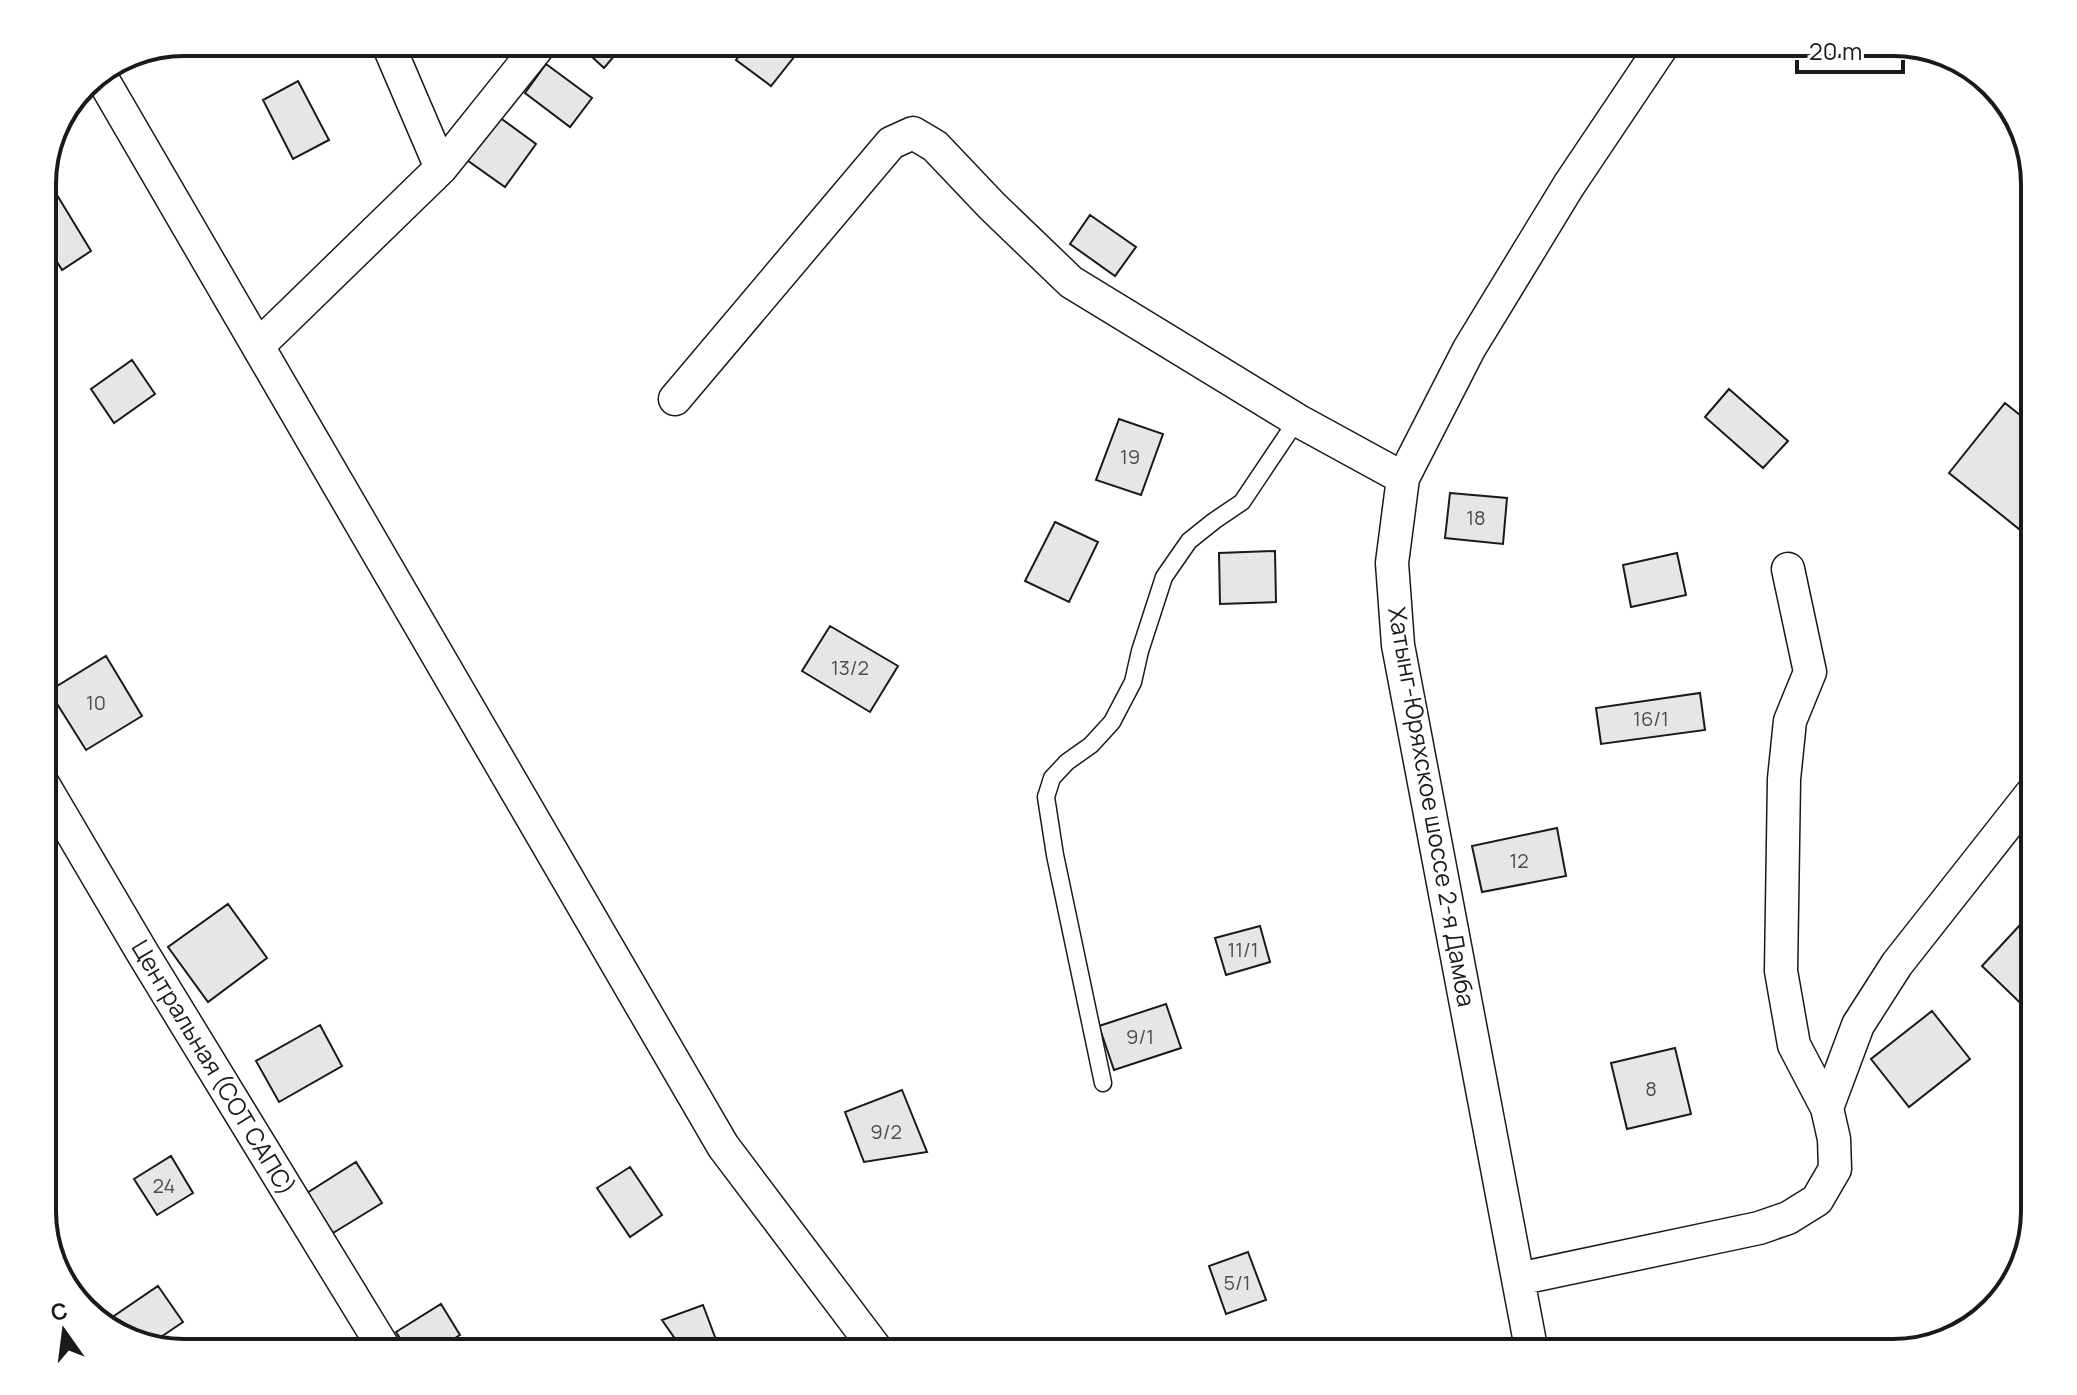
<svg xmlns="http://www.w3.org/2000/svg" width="2077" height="1395" viewBox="0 0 2077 1395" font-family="Manrope,sans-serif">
<rect width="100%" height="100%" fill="#fff"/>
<!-- building -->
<path fill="#e6e6e6" stroke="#1a1a1a" stroke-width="2" d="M 576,42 L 626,42 L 604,68 Z
M 750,42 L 784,42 L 798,52 L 771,86 L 736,60 Z
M 546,64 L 592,98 L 570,127 L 525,93 Z
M 298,81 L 329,140 L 293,159 L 263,100 Z
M 495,114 L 536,144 L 505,187 L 464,158 Z
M 57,195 L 91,251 L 62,270 L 42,237 L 42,204 Z
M 1090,215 L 1136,247 L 1115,276 L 1070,244 Z
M 132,360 L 155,394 L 114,423 L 91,389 Z
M 1729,389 L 1788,441 L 1763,468 L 1705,417 Z
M 2005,403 L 2035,427 L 2035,509 L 2019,529 L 1949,473 Z
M 1119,419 L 1163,434 L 1141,495 L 1096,480 Z
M 1450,493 L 1507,498 L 1503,544 L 1445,538 Z
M 1055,522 L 1098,542 L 1069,602 L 1025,581 Z
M 1275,551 L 1276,602 L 1220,604 L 1219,553 Z
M 1677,553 L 1686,595 L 1631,607 L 1623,565 Z
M 830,626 L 898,666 L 870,712 L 802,671 Z
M 106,656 L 142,716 L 86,750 L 49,691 Z
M 1700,693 L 1705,730 L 1601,744 L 1596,708 Z
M 1557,828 L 1566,876 L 1482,892 L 1472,846 Z
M 228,904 L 267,958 L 208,1002 L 168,947 Z
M 2020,925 L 2035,939 L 2035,1017 L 1982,966 Z
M 1260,926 L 1270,962 L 1226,975 L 1215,938 Z
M 1166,1004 L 1181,1048 L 1114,1070 L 1099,1026 Z
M 1932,1011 L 1970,1059 L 1909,1107 L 1871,1059 Z
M 320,1025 L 342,1066 L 279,1102 L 256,1061 Z
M 1675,1048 L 1691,1114 L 1627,1129 L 1611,1063 Z
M 902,1090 L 927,1152 L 864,1162 L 845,1112 Z
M 171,1156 L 193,1193 L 157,1215 L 134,1179 Z
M 356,1162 L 382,1203 L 333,1233 L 307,1193 Z
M 630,1167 L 662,1215 L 630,1237 L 597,1188 Z
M 1248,1252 L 1266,1300 L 1226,1314 L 1209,1266 Z
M 158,1286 L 183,1322 L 152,1343 L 122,1334 L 111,1318 Z
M 441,1304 L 460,1335 L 430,1353 L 409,1353 L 396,1332 Z
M 703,1305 L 721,1353 L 685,1353 L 662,1320 Z"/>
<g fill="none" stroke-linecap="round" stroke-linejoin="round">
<defs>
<path id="lane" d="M 1103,1083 L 1055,855 L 1046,797 L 1052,778 L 1067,762 L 1091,745 L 1112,722 L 1133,682 L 1140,651 L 1164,577 L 1189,541 L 1214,521 L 1242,502 L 1297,420"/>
<path id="street" d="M 387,42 L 441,168
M 99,73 L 723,1146 L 879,1353
M 258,346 L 441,168 L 542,42
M 675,399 L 891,143 L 913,133 L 935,146 L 992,206 L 1071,282 L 1297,420 L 1403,478
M 1788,569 L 1810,672 L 1790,721 L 1784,779 L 1781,971 L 1794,1045 L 1827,1108
M 42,782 L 142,952 L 387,1353
M 1518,1279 L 1759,1228 L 1788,1218 L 1817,1200 L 1835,1169 L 1834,1139 L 1827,1108 L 1858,1025 L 1897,964 L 2035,789
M 1532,1353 L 1398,645 L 1392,563 L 1403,478 L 1469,349 L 1569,185 L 1665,42"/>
</defs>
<!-- lane casing -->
<use href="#lane" stroke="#1a1a1a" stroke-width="19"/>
<!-- street casing -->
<use href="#street" stroke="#1a1a1a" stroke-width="35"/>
<!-- lane -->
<use href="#lane" stroke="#fff" stroke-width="16"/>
<!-- street -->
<use href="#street" stroke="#fff" stroke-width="32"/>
</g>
<g text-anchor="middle" stroke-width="6" stroke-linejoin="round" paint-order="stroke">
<!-- number labels -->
<g font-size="20" fill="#4d4d4d">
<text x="1130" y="464">19</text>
<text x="1476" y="525">18</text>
<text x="850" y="675">13/2</text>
<text x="96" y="710">10</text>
<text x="1651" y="726">16/1</text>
<text x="1519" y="868">12</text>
<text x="1243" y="957">11/1</text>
<text x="1140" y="1044">9/1</text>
<text x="1651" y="1096">8</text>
<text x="886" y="1139">9/2</text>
<text x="164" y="1193">24</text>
<text x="1237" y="1290">5/1</text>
</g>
<!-- street labels -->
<g font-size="24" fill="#1a1a1a" stroke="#fff">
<text transform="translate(1431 807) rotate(80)" y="8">Хатынг-Юряхское шоссе 2-я Дамба</text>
<text transform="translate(213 1068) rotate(59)" y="8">Центральная (СОТ САПС)</text>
</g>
</g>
<!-- crop -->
<path d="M0 0H2077V1395H0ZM184 56H1893A128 128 0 0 1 2021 184V1211A128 128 0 0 1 1893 1339H184A128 128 0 0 1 56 1211V184A128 128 0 0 1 184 56Z" fill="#fff" fill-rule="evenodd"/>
<path fill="none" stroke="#1a1a1a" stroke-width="4" d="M184 56H1893A128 128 0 0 1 2021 184V1211A128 128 0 0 1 1893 1339H184A128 128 0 0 1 56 1211V184A128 128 0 0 1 184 56Z"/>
<!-- north arrow -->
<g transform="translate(64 1331) rotate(346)" stroke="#ffffff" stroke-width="6" paint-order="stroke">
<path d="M0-6L14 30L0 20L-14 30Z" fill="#1a1a1a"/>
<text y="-12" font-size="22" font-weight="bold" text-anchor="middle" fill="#1a1a1a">С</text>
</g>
<!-- scale -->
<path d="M1797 60v12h106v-12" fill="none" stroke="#1a1a1a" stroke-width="4"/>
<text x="1809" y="60" font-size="24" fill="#1a1a1a" stroke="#ffffff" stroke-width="6" paint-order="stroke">20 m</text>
</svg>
